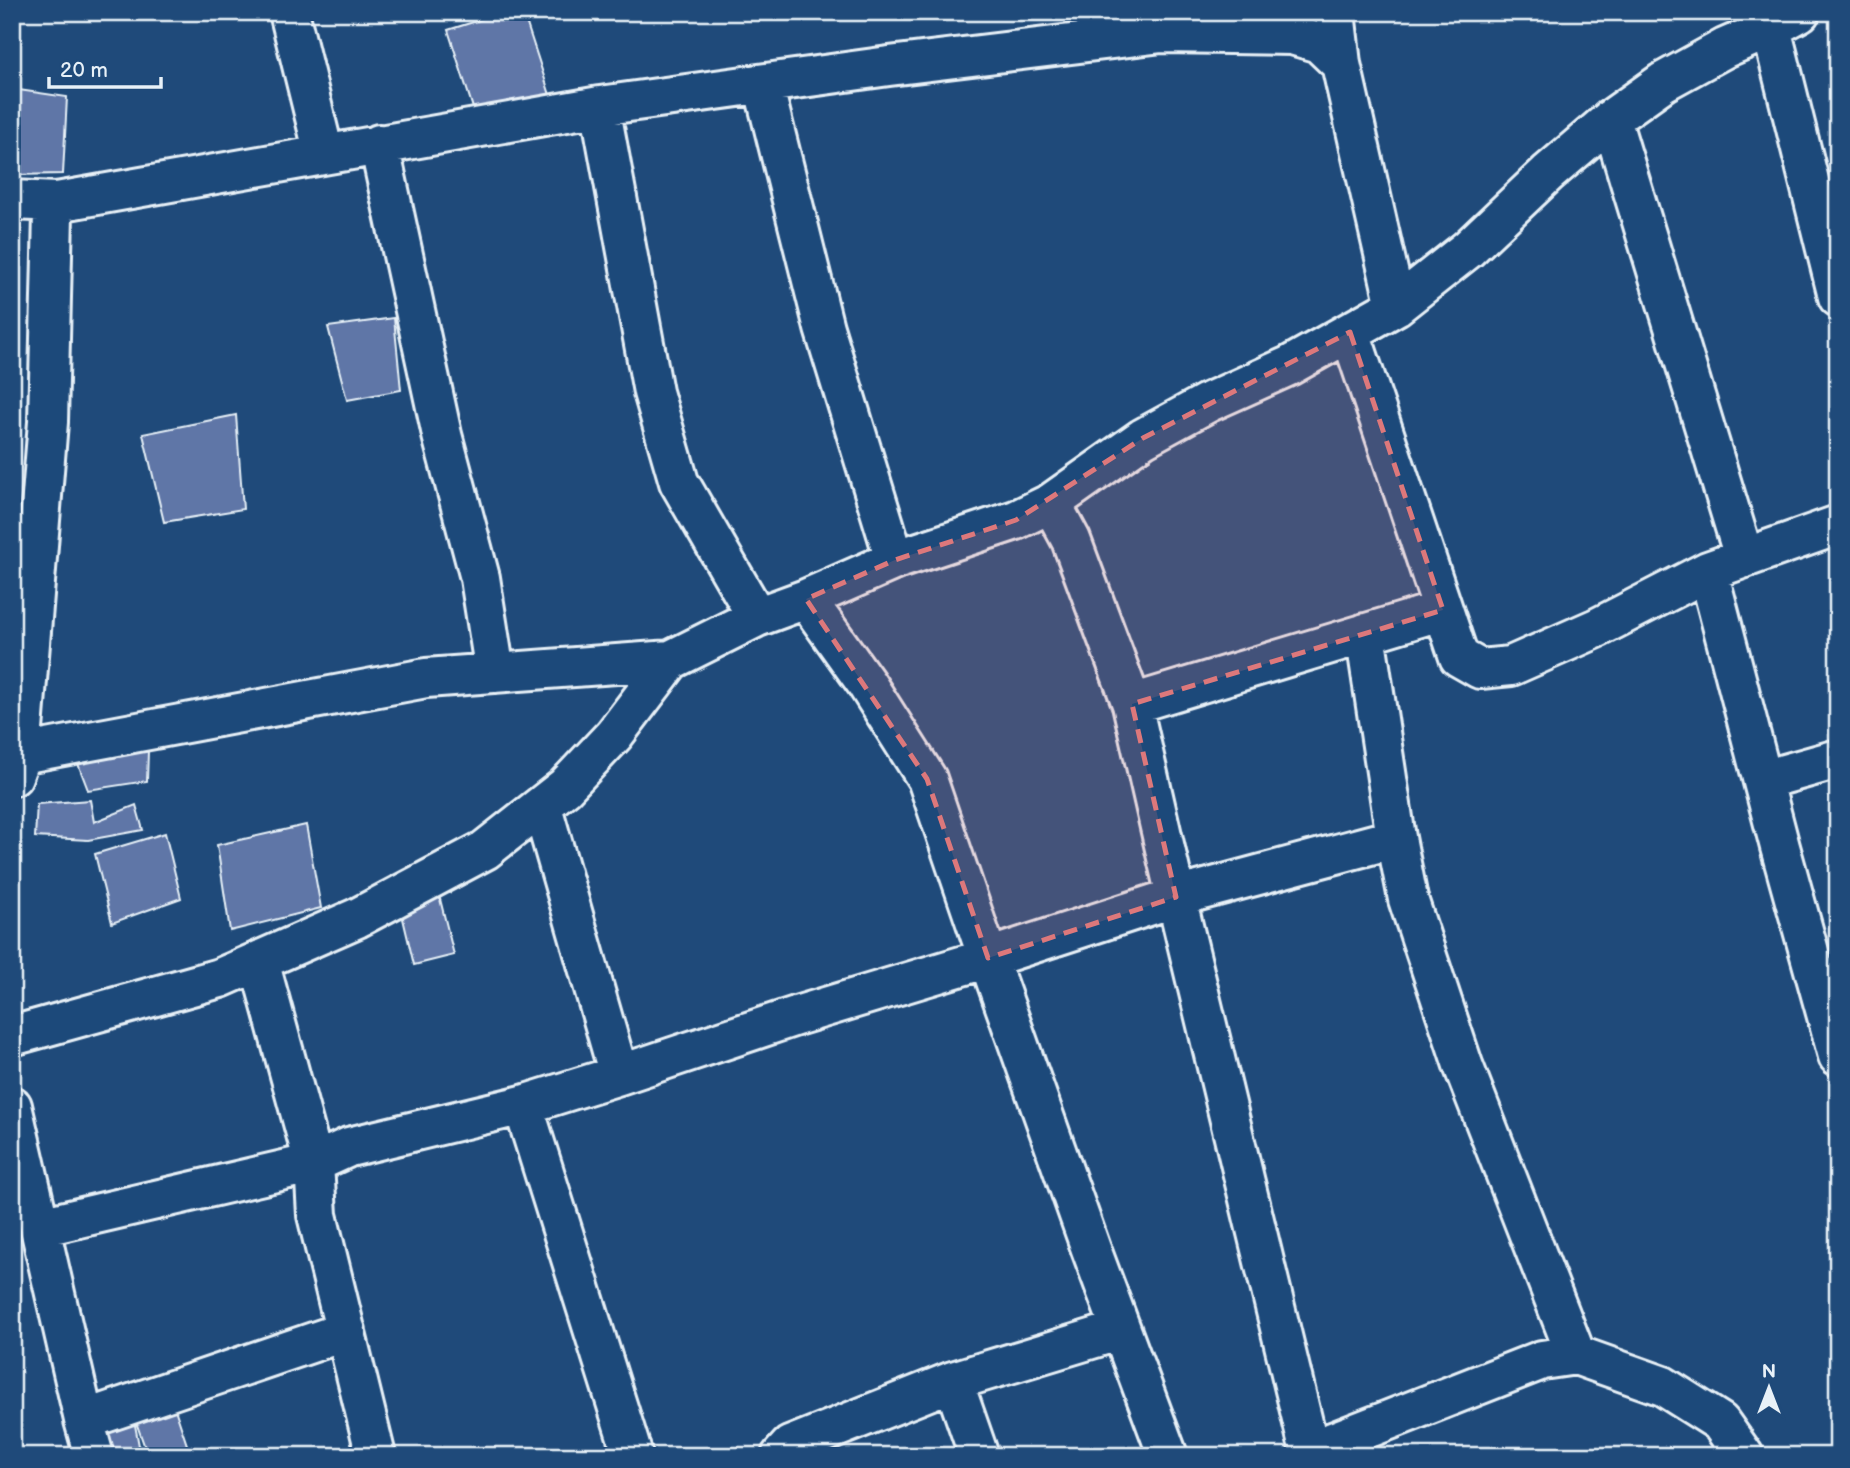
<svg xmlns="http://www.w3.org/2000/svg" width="1850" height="1468" viewBox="0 0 1850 1468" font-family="'Balsamiq Sans',sans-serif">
<rect width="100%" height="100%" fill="#1f4a7a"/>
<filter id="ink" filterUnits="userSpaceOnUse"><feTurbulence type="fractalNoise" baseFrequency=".0143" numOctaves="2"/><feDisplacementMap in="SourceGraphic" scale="14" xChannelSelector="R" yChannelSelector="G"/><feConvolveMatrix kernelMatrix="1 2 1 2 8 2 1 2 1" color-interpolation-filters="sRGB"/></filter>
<g filter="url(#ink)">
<!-- building -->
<path fill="#5e76a7" stroke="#e8f1f8" stroke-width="2" d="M 505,12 L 523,12 L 550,95 L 473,108 L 448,30 Z
M 12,89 L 67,97 L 63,174 L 12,175 Z
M 394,318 L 401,390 L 347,400 L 328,327 Z
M 236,415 L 243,509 L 164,522 L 143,434 Z
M 148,751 L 147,781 L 88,790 L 77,761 Z
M 90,800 L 94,822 L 136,805 L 143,830 L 88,840 L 35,837 L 37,804 Z
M 306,825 L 321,908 L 230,931 L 217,845 Z
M 165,833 L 181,898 L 112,923 L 95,854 Z
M 438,891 L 454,955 L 414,965 L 401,910 Z
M 175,1409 L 188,1448 L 166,1456 L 148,1456 L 136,1422 Z
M 134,1420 L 141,1456 L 106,1456 L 96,1430 Z"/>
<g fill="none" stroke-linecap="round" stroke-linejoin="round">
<defs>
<path id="minor" d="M 289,12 L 324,154
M 1335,12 L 1341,64
M 1771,28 L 1838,297
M 763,84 L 824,328 L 895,560
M 600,106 L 653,392 L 679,482 L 757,617
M 1611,119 L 1744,557
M 379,144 L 442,435 L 480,578 L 495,673
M 12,200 L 57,202 L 600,106 L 889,66 L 1162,33 L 1292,35 L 1319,43 L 1341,64 L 1396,306
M 1350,332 L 1459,657 L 1480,669 L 1511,666 L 1597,628 L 1708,571 L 1838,525
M 1051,503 L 1071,540 L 1132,704 L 1176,897 L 1311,1456
M 1708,571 L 1780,847 L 1838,1056
M 806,599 L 866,683 L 927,779 L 988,958 L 1091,1249 L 1168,1456
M 1365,633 L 1396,838 L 1408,899 L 1463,1065 L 1576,1355
M 1132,704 L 1443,610
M 21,754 L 426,678 L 671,660
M 13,776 L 21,754 L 48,422 L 53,214 L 57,202
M 1763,780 L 1838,759
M 542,807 L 619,1075
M 259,961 L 314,1163 L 317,1215 L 376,1456
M 12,1036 L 220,978 L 357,918 L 485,850 L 565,787 L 614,735 L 671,660 L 757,617 L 806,599 L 895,560 L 1016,520 L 1051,503 L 1143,438 L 1207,403 L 1289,366 L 1396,306 L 1468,249 L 1548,173 L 1611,119 L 1663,82 L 1725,48 L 1771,28 L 1800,12
M 523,1105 L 633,1456
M 12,1106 L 84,1420 L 94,1456
M 40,1227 L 314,1163 L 349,1147 L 523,1105 L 619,1075 L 796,1016 L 988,958 L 1176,897 L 1396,838
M 953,1381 L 979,1456
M 84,1420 L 346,1331
M 1310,1451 L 1542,1360 L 1576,1355 L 1663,1386 L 1720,1422 L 1744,1456
M 781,1456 L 790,1446 L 953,1381 L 1121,1330"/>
</defs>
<!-- minor casing -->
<use href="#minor" stroke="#e8f1f8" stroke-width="44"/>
<!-- minor -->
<use href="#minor" stroke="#1f4a7a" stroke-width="38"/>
</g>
</g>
<!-- marked area -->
<path fill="#dd787b" fill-opacity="0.2" stroke="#dd787b" stroke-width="5" stroke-dasharray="14 9" stroke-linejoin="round" d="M 1350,332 L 1443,610 L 1132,704 L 1176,897 L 988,958 L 927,779 L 806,599 L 895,560 L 1016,520 L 1143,438 Z"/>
<!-- margin -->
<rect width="1850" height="1468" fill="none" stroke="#1f4a7a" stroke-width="42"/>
<rect x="21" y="21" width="1808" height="1426" fill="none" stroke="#e8f1f8" stroke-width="2.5" filter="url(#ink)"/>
<!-- north arrow -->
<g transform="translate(1769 1388)" stroke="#1f4a7a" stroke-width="5" paint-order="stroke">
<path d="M0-5L12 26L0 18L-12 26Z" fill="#e8f1f8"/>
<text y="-10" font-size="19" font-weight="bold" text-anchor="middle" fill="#e8f1f8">N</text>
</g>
<!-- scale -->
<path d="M49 77v10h112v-10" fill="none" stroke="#e8f1f8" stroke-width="3.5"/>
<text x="60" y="77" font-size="21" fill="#e8f1f8" stroke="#1f4a7a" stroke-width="5" paint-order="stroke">20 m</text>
</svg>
